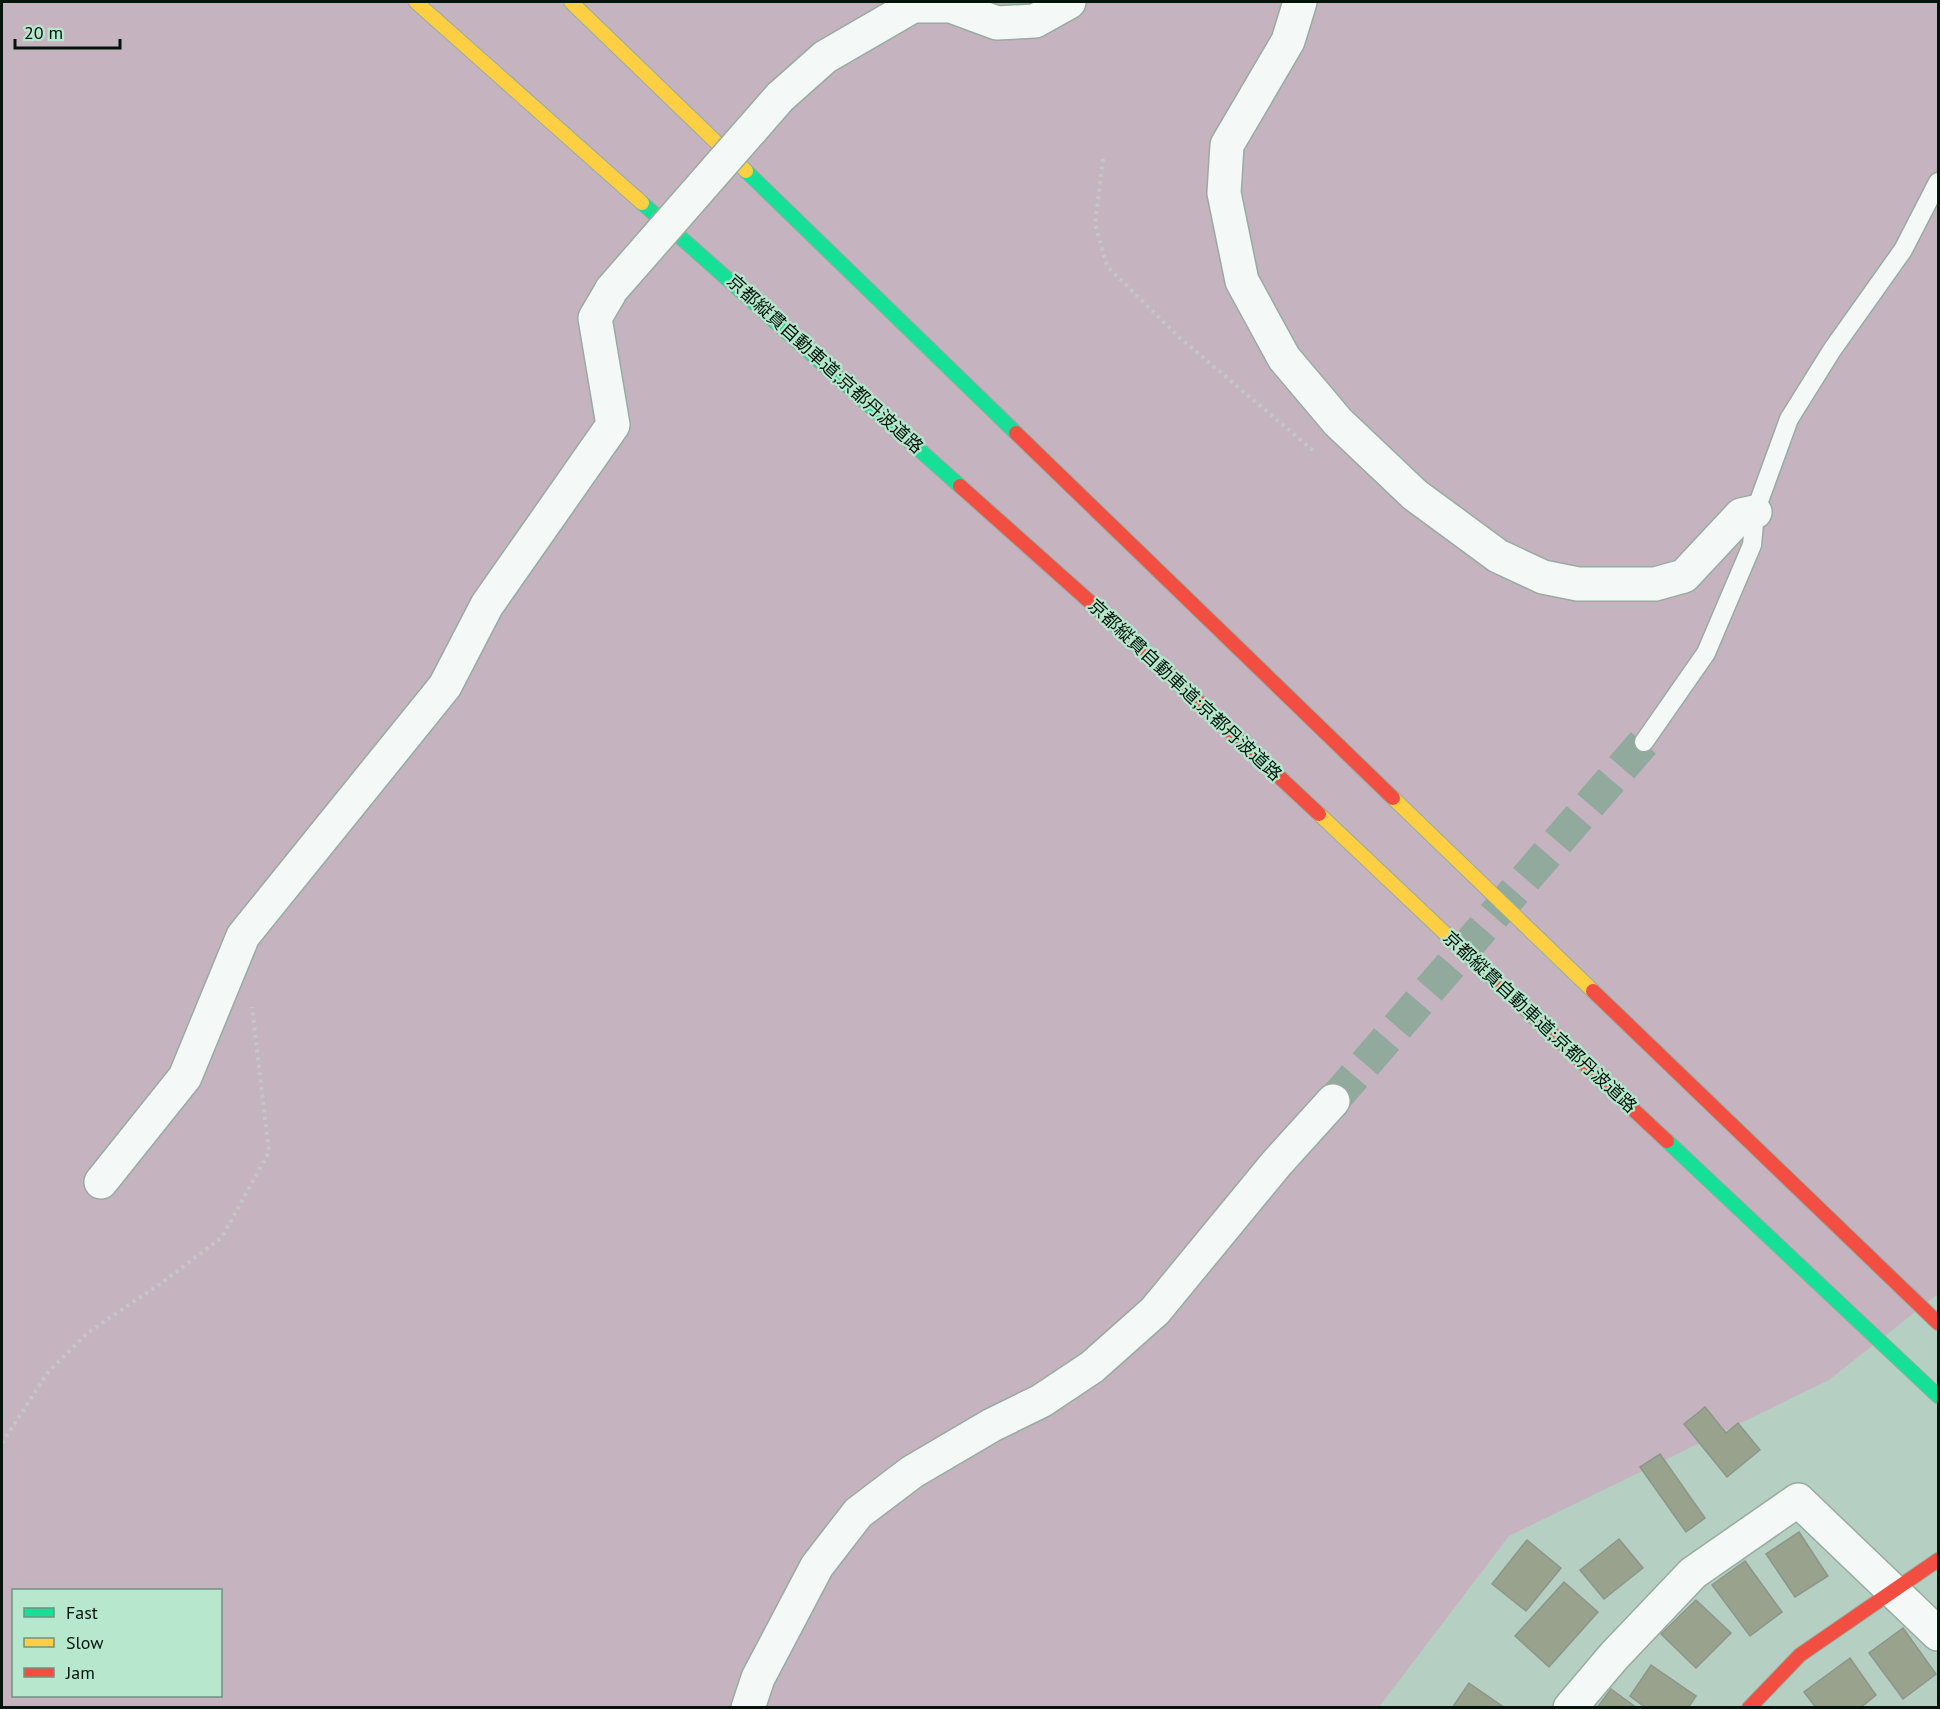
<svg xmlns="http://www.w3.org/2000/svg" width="1940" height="1709" viewBox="0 0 1940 1709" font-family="'PT Sans','Noto Sans JP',sans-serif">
<rect width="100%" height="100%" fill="#b5d0c2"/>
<!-- green -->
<path fill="#c6b3c0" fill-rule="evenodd" d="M 2,2 L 1938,2 L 1938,1294 L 1829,1380 L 1509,1536 L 1379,1707 L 2,1708 ZM 14,1590 L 220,1590 L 220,1696 L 14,1696 Z"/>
<!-- building -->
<path fill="#98a28d" stroke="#8c9789" stroke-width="1.5" d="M 1705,1407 L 1726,1433 L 1738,1423 L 1760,1450 L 1727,1477 L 1684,1424 Z
M 1660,1454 L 1705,1518 L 1686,1532 L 1640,1467 Z
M 1799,1532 L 1828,1576 L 1795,1597 L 1766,1554 Z
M 1619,1539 L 1643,1568 L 1604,1599 L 1580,1570 Z
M 1527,1540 L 1561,1568 L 1526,1611 L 1492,1584 Z
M 1745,1561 L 1782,1612 L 1750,1636 L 1712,1585 Z
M 1564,1582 L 1598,1612 L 1549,1667 L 1515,1636 Z
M 1696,1600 L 1731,1633 L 1696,1668 L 1661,1634 Z
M 1903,1628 L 1936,1674 L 1903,1699 L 1869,1653 Z
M 1850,1658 L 1876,1695 L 1860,1708 L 1816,1708 L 1804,1692 Z
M 1651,1665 L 1696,1696 L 1688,1708 L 1646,1708 L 1630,1696 Z
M 1469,1683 L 1505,1708 L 1452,1708 Z
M 1611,1689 L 1637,1708 L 1597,1708 Z"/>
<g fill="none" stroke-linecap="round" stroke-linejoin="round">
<!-- street-tunnel -->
<path stroke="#91aa9d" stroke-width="33" stroke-dasharray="33 16" stroke-linecap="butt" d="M 1333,1101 L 1644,742"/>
<defs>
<path id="lane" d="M 1644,742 L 1706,653 L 1752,545 L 1755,512 L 1789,419 L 1832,350 L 1903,250 L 1938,182"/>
<path id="street" d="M 1300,2 L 1288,41 L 1227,145 L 1224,193 L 1242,281 L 1284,358 L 1338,422 L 1415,495 L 1498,556 L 1543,577 L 1578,584 L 1655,584 L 1684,576 L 1741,515 L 1755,512
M 780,97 L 825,57 L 913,6 L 951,6 L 997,23 L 1035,21 L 1069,2
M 101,1182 L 185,1077 L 243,936 L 445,686 L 487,605 L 613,425 L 595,318 L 612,289
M 748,1708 L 758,1678 L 817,1566 L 858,1513 L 912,1472 L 992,1425 L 1041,1401 L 1092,1367 L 1155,1311 L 1276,1164 L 1333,1101
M 1570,1708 L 1614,1656 L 1693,1573 L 1798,1500 L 1938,1634"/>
<path id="fast" d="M 746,171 L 1016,433
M 642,203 L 960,486
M 1667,1141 L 1938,1396"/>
<path id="slow" d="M 416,2 L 642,203
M 571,2 L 746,171
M 1393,798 L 1593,991
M 1319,814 L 1488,974"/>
<path id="jam" d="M 1016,433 L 1393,798
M 960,486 L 1136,643 L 1319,814
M 1488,974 L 1667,1141
M 1593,991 L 1938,1323
M 1749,1708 L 1800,1655 L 1938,1560"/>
</defs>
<!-- lane casing -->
<use href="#lane" stroke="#97aca0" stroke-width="21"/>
<!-- street casing -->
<use href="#street" stroke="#97aca0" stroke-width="36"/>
<!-- fast casing -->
<use href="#fast" stroke="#97aca0" stroke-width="16"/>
<!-- slow casing -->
<use href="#slow" stroke="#97aca0" stroke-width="16"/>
<!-- jam casing -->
<use href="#jam" stroke="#97aca0" stroke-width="16"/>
<!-- path -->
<path stroke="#c2c9c5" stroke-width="4" stroke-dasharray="3 4.5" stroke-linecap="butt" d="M 1103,159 L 1095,224 L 1107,266 L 1180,338 L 1316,453
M 2,1443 L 48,1372 L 87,1333 L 163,1282 L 222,1237 L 269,1152 L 252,1007"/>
<!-- lane -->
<use href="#lane" stroke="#f4f8f6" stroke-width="18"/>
<!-- street -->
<use href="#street" stroke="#f4f8f6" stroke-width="33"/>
<!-- fast -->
<use href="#fast" stroke="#16e098" stroke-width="14"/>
<!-- slow -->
<use href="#slow" stroke="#ffcf43" stroke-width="14"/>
<!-- jam -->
<use href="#jam" stroke="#f24e42" stroke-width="14"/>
<defs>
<path id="street-bridge" d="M 612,289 L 780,97"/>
</defs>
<!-- street-bridge casing -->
<use href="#street-bridge" stroke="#97aca0" stroke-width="36" stroke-linecap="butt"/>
<!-- street-bridge -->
<use href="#street-bridge" stroke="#f4f8f6" stroke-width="33"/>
</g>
<g text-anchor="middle" stroke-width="4.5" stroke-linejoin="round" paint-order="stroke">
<!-- street labels -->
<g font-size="18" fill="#03140b" stroke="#b7e8ce">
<text transform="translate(825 364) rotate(42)" y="6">京都縦貫自動車道;京都丹波道路</text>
<text transform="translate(1185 690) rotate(43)" y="6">京都縦貫自動車道;京都丹波道路</text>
<text transform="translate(1540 1022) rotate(43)" y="6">京都縦貫自動車道;京都丹波道路</text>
</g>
</g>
<!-- border -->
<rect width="1940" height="1709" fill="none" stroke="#03140b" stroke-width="6"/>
<!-- legend -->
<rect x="12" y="1589" width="210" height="108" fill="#b7e8ce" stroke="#6f9380" stroke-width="1.5"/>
<rect x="24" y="1608" width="30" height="9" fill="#16e098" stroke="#6f9380" stroke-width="1.5"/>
<text x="66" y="1619" font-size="18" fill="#03140b">Fast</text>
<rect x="24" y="1638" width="30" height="9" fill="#ffcf43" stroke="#6f9380" stroke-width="1.5"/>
<text x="66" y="1649" font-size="18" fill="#03140b">Slow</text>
<rect x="24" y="1668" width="30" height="9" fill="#f24e42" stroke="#6f9380" stroke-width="1.5"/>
<text x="66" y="1679" font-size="18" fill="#03140b">Jam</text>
<!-- scale -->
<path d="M15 39v9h105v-9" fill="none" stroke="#03140b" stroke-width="3"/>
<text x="24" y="39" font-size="18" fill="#03140b" stroke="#b7e8ce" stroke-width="4.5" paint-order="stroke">20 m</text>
</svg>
